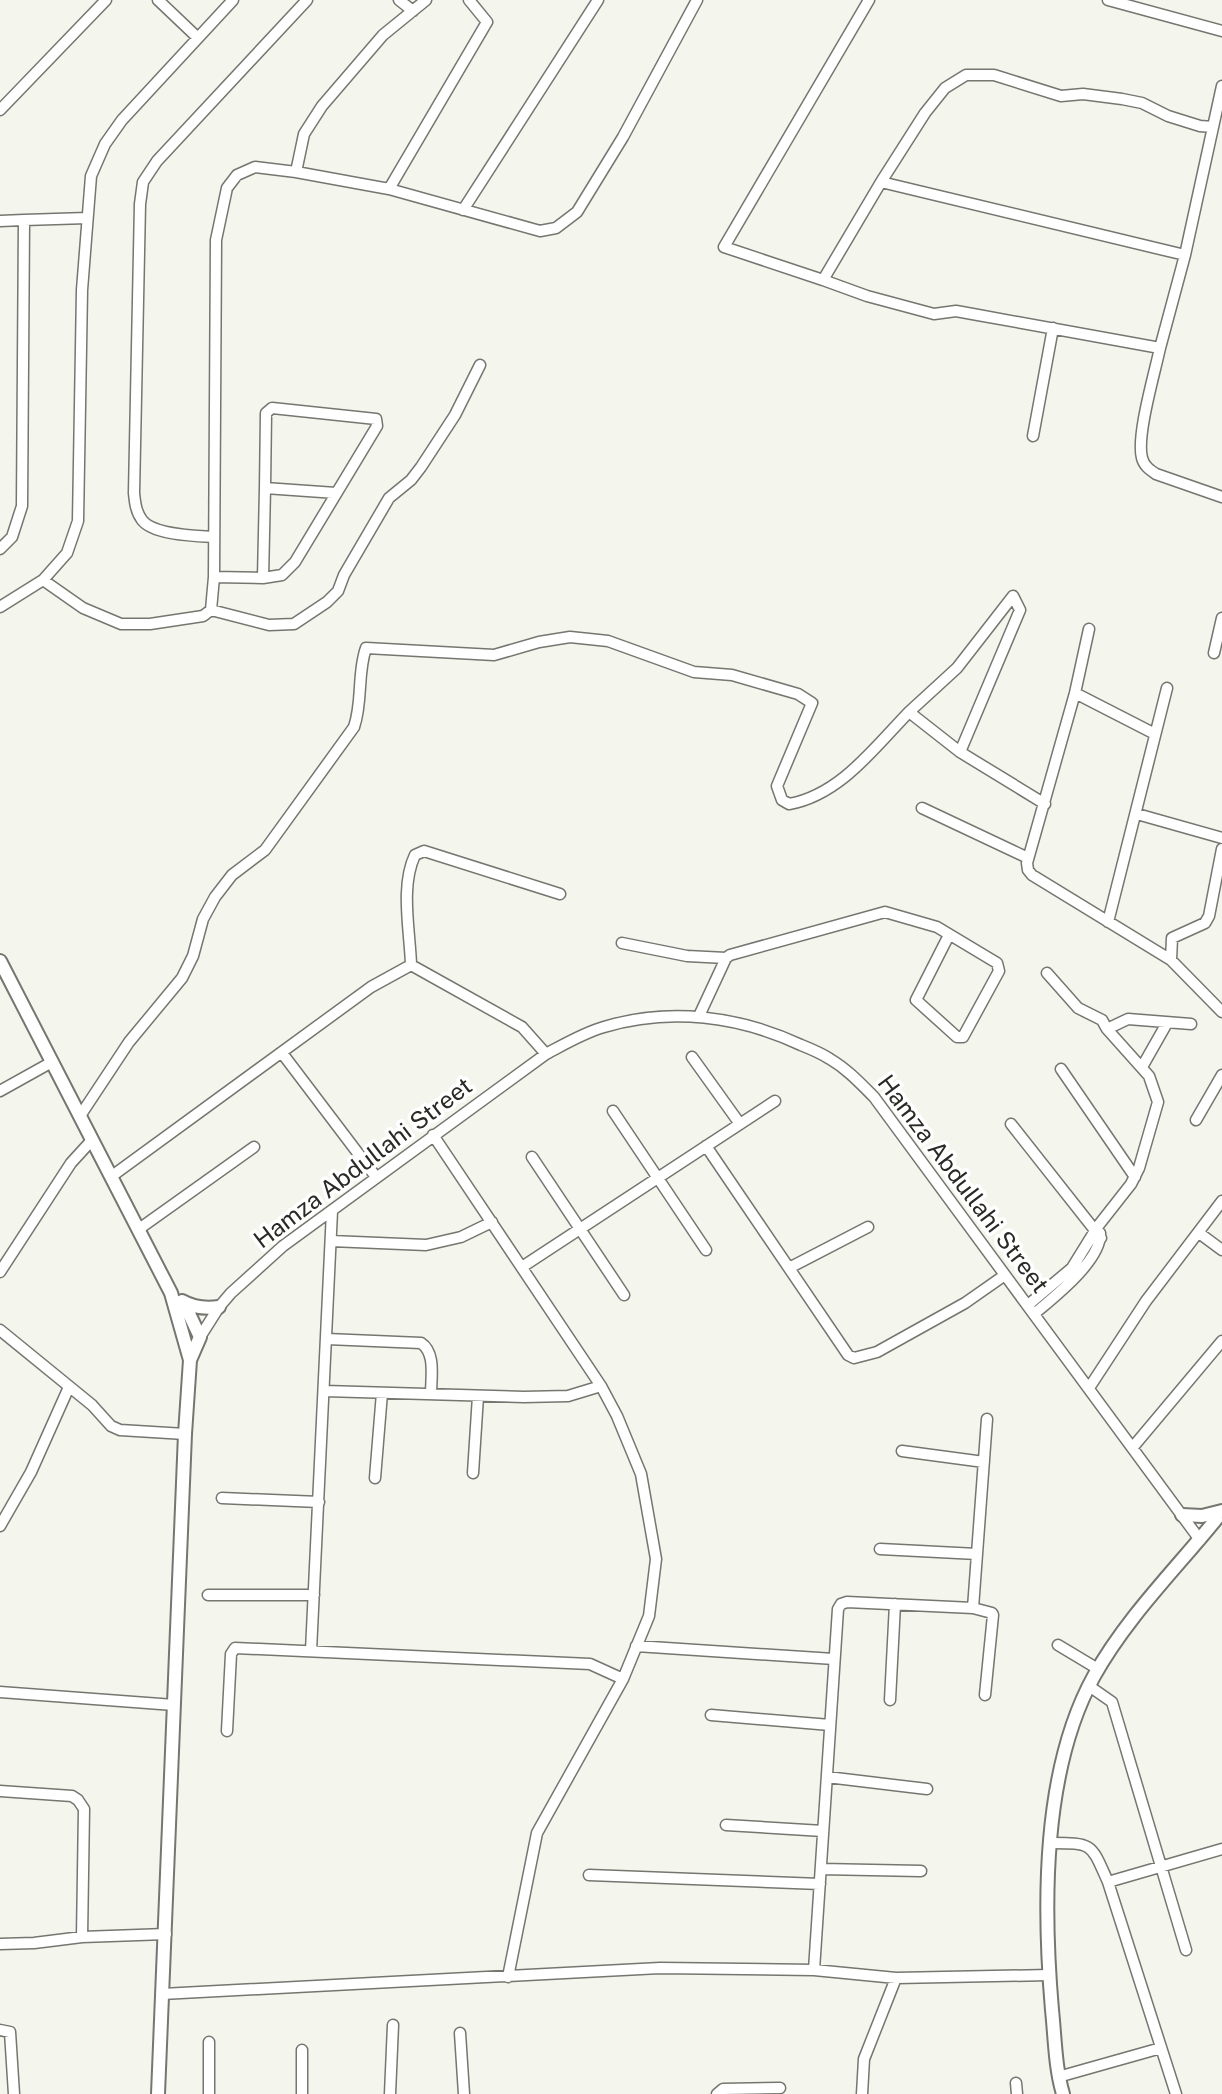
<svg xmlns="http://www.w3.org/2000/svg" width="1222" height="2094" viewBox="0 0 1222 2094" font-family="'Public Sans',sans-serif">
<rect width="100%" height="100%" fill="#f4f5ed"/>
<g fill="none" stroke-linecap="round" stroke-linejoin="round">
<defs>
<path id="minor" d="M 158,0 L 198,38
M 399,0 L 413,11
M 1108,0 L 1222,31
M 0,110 L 106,0
M 296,172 L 304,134 L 322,106 L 383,35 L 426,0
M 881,182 L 925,113 L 945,88 L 966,75 L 994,75 L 1061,96 L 1083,94 L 1122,99 L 1142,103 L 1168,116 L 1200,126 L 1213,127
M 389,189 L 487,22 L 469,0
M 463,210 L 598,0
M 24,220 L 87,218
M 0,221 L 24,220 L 22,506 L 12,537 L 0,549
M 1185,255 L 1160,348 L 978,315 L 956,311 L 934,314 L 867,296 L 823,280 L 881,182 L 1185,255 L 1222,86
M 823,280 L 724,247 L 869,0
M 1160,348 C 1155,372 1136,436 1142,458 C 1144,466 1150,470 1156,474 L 1222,497
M 1033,436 L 1053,328
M 214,537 C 196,536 153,535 142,520 C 136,512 135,503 134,493 L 140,204 L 143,182 L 157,161 L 307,0
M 214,577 L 263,578 L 282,575 L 295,562 L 377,426 L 376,419 L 272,408 L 266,413 L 265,488
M 263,578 L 265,488 L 336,493
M 43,580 L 83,608 L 121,624 L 150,624 L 203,616 L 211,610 L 214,577 L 216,240 L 227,188 L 237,175 L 255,167 L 296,172 L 389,189 L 540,231 L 556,228 L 577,212 L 623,137 L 697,0
M 0,607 L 43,580 L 67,553 L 78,521 L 82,290 L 91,176 L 105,144 L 122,120 L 233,0
M 211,610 L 269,625 L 294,624 L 327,602 L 338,591 L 344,575 L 389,498 L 411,480 L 421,467 L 455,415 L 480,365
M 1089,629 L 1075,693 L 1027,863 L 1028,870 L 1032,875 L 1171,960 L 1222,1012
M 1214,653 L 1222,618
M 1075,693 L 1155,734
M 960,752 L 1020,610 L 1013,596 L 957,668 L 909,712 L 960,752 L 1045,804
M 922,808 L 1028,858
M 1137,814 L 1222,838
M 1108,922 L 1167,688
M 622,943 L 687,956 L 726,958 L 730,955 L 885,912 L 937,927 L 997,963 L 999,971 L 963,1037 L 957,1037 L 916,1000 L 949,935
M 1171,960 L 1172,938 L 1205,923 L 1209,916 L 1222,849
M 411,965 C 410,931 400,886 415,855 L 424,851 L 560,894
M 411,965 L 522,1027 L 546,1054
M 699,1016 L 726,958
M 1107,1029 L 1128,1019 L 1191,1024
M 282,1053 L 376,1177
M 692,1057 L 740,1124
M 1142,1067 L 1167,1023
M 1061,1069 L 1135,1177
M 0,1091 L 52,1062
M 613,1111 L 706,1250
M 80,1116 L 129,1042 L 182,978 L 193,956 L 203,919 L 215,897 L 232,875 L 265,850 L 354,727 C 363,701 357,673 366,648 L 494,655 L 539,642 L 570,637 L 608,641 L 694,672 L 732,675 L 798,694 L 812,703 L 777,786 L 782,800 L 789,804 C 840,795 875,747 909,712
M 1196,1120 L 1222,1075
M 1011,1124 L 1101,1238
M 433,1135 L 601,1386 L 617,1416 L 641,1474 L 656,1559 L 649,1616 L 623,1679 L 537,1833 L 508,1977
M 706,1146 L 848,1355 L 854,1358 L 877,1352 L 965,1303 L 1005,1275
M 532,1157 L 624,1295
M 112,1176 L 371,987 L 411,965
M 139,1229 L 254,1147
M 1199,1233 L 1222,1250
M 331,1241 L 426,1245 L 461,1237 L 492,1222
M 522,1267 L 775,1101
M 789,1268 L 868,1227
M 0,1272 L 71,1163 L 92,1140
M 1028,1305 L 1072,1268 L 1098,1226 L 1131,1184 L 1139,1168 L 1158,1102 L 1149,1076 L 1107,1029 L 1102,1020 L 1078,1008 L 1047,973
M 1034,1314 C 1053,1298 1102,1260 1100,1233
M 0,1330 L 92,1405 L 111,1426 L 120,1430 L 185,1434
M 200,1337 L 219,1307 L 231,1293 L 283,1246 L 546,1054 C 565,1044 583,1033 604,1027 C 670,1007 739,1016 801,1045 C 811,1049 821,1053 830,1059 C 847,1069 860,1083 874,1097 L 1200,1540
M 327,1339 L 421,1343 C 436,1353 431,1377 431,1394
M 1089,1388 L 1146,1301 L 1222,1201
M 325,1391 L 524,1397 L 568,1396 L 601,1386
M 1133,1447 L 1222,1341
M 902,1451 L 984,1462
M 473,1473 L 478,1396
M 375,1478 L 382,1393
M 222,1498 L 319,1502
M 0,1526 L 31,1472 L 69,1387
M 880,1549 L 977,1554
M 208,1595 L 314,1595
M 973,1608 L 987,1419
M 1058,1645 L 1098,1669
M 636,1646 L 834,1659
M 311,1651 L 332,1211
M 1089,1686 L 1112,1702 L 1186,1950
M 0,1692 L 174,1705
M 890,1700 L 895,1604
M 711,1715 L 830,1725
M 227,1731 L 231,1654 L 235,1648 L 590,1664 L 623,1679
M 827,1777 L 927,1789
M 0,1791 L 72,1796 L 78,1800 L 84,1809 L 82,1937
M 726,1825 L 823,1831
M 1052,1843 C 1094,1843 1091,1844 1108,1882 L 1176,2094
M 821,1869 L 921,1871
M 589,1875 L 820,1884
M 1108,1882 L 1222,1849
M 0,1944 L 34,1943 L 82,1937 L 166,1934
M 814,1970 L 838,1609 L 841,1604 L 847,1602 L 973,1608 L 992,1613 L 993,1615 L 985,1695
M 162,1994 L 660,1968 L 814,1970 L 896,1978 L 1049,1975
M 0,2030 L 10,2032 L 14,2094
M 460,2033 L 464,2094
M 209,2042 L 209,2094
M 302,2050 L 302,2094
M 1058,2077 L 1161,2048
M 1016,2083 L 1017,2094
M 390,2094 L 393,2025
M 717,2094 L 723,2089 L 780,2088
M 862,2094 L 864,2059 L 896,1978"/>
<path id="major" d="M 0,961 L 171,1293 L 190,1360 L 185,1434 L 158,2094
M 182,1301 C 194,1308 205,1309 219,1307
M 184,1303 L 200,1337 L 190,1360
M 1182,1515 L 1202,1516 L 1222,1511
M 1063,2094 C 1055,2067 1055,2038 1052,2010 C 1043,1905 1042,1770 1094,1676 C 1128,1615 1179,1566 1222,1512"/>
</defs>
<!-- minor casing -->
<use href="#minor" stroke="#75766f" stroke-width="13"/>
<!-- major casing -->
<use href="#major" stroke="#75766f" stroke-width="16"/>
<!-- minor -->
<use href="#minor" stroke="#fff" stroke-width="10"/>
<!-- major -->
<use href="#major" stroke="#fff" stroke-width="12"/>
</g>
<g text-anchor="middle" stroke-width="7" stroke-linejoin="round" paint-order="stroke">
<!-- street labels -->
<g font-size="24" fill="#292926" stroke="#fff">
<text transform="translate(363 1163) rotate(-37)" y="8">Hamza Abdullahi Street</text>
<text transform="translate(963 1184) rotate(53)" y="8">Hamza Abdullahi Street</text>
</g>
</g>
</svg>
